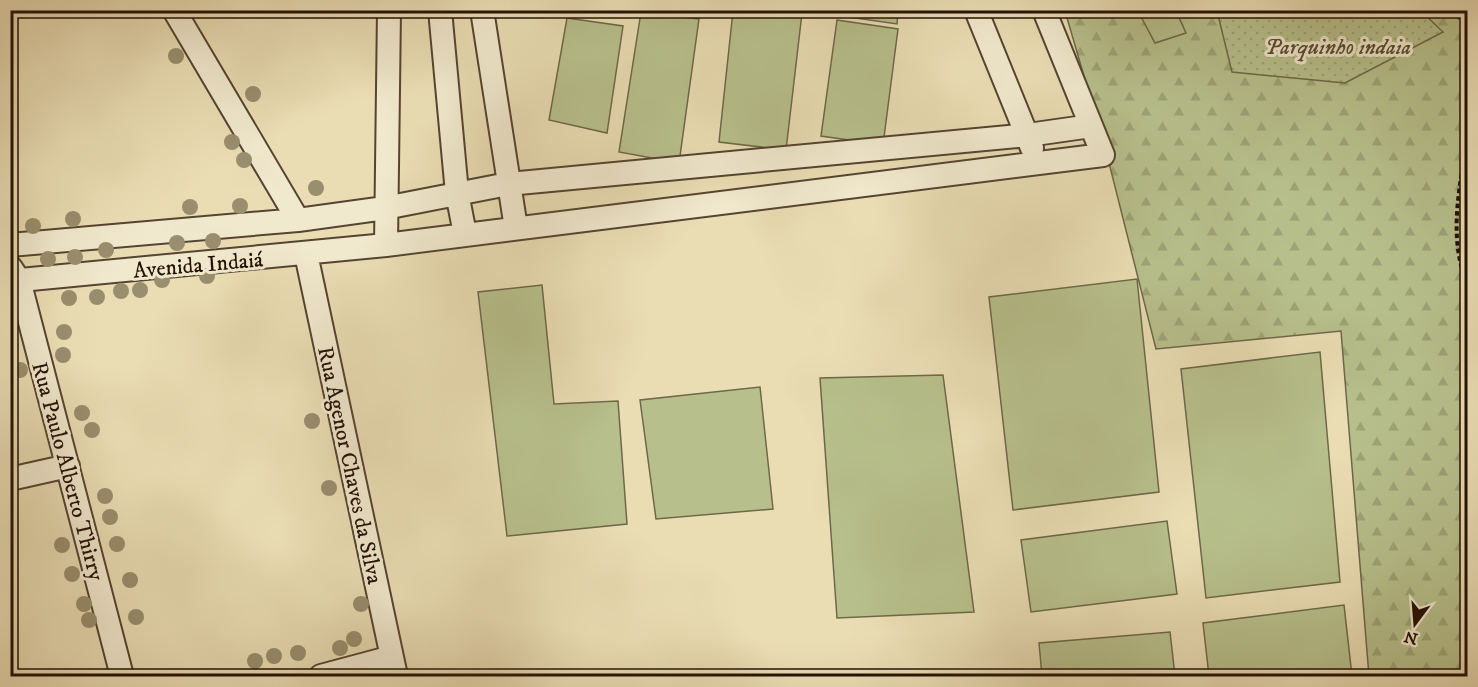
<svg xmlns="http://www.w3.org/2000/svg" width="1478" height="687" viewBox="0 0 1478 687" font-family="'IM FELL DW Pica',serif">
<defs>
<pattern id="forest-firs" width="22" height="20" patternUnits="userSpaceOnUse" patternTransform="scale(1.5)"><rect width="22" height="20" fill="#b7c08c"/><path d="M5 1l3.5 6h-7zM16 11l3.5 6h-7z" fill="#9da477"/></pattern>
<pattern id="park-dots" width="8" height="8" patternUnits="userSpaceOnUse" patternTransform="scale(1.5)"><rect width="8" height="8" fill="#b7c08c"/><path d="M2 2h.1M6 6h.1" fill="none" stroke="#9da477" stroke-width="1.8" stroke-linecap="round"/></pattern>
</defs>
<rect width="100%" height="100%" fill="#eaddb4"/>
<filter id="stains"><feTurbulence type="fractalNoise" baseFrequency=".00333" numOctaves="4"/><feColorMatrix values="0 0 0 0 .2 0 0 0 0 .09 0 0 0 0 .02 0 0 0 .5 -.17"/></filter>
<radialGradient id="worn" r=".72"><stop offset=".6" stop-color="#630" stop-opacity="0"/><stop offset="1" stop-color="#630" stop-opacity=".3"/></radialGradient>
<!-- forest -->
<path fill="url(#forest-firs)" stroke="#6d6848" stroke-width="1.5" d="M 1065,11 L 1467,11 L 1467,676 L 1369,676 L 1341,331 L 1156,349 L 1107,155 Z"/>
<!-- park -->
<path fill="url(#park-dots)" stroke="#6d6848" stroke-width="1.5" d="M 1217,11 L 1421,11 L 1443,32 L 1345,83 L 1232,72 Z"/>
<!-- garden -->
<path fill="#b7c08c" stroke="#6d6848" stroke-width="1.5" d="M 788,10 L 802,13 L 786,150 L 719,142 L 733,11 Z
M 842,11 L 898,11 L 897,24 L 842,16 Z
M 1138,11 L 1176,11 L 1186,33 L 1155,43 Z
M 641,12 L 699,19 L 679,163 L 619,152 Z
M 567,18 L 623,26 L 607,133 L 549,120 Z
M 837,20 L 898,29 L 883,145 L 821,136 Z
M 1137,279 L 1159,492 L 1013,510 L 989,297 Z
M 542,285 L 554,404 L 618,401 L 627,524 L 507,536 L 478,292 Z
M 1320,352 L 1340,582 L 1206,598 L 1181,369 Z
M 943,375 L 974,612 L 837,618 L 820,378 Z
M 760,387 L 773,509 L 656,519 L 640,400 Z
M 1167,521 L 1177,594 L 1031,612 L 1021,540 Z
M 1344,605 L 1352,676 L 1209,676 L 1203,623 Z
M 1170,632 L 1175,676 L 1042,676 L 1039,643 Z"/>
<g fill="none" stroke-linecap="round" stroke-linejoin="round">
<defs>
<path id="minor" d="M 174,10 L 298,220
M 440,10 L 457,193 L 465,234
M 482,10 L 516,228
M 976,10 L 1032,148
M 10,245 L 298,220 L 385,208 L 508,184 L 1028,135 L 1091,126
M 386,245 L 389,10
M 306,254 L 396,676
M 11,268 L 19,280 L 122,676
M 10,281 L 386,245 L 1103,155 L 1044,10
M 10,479 L 68,466
M 321,676 L 392,657"/>
</defs>
<!-- minor casing -->
<use href="#minor" stroke="#554431" stroke-width="26"/>
<!-- path -->
<path stroke="#231105" stroke-width="4" stroke-dasharray="4.5 3" stroke-linecap="butt" d="M 1451,10 L 1468,26
M 1468,137 C 1460,184 1447,239 1468,285"/>
<!-- minor -->
<use href="#minor" stroke="#f1e9ce" stroke-width="22"/>
</g>
<!-- trees -->
<g fill="#998e6e">
<circle cx="176" cy="56" r="8"/>
<circle cx="253" cy="94" r="8"/>
<circle cx="232" cy="142" r="8"/>
<circle cx="244" cy="160" r="8"/>
<circle cx="316" cy="188" r="8"/>
<circle cx="240" cy="206" r="8"/>
<circle cx="190" cy="207" r="8"/>
<circle cx="73" cy="219" r="8"/>
<circle cx="33" cy="226" r="8"/>
<circle cx="213" cy="241" r="8"/>
<circle cx="177" cy="243" r="8"/>
<circle cx="106" cy="250" r="8"/>
<circle cx="75" cy="257" r="8"/>
<circle cx="48" cy="259" r="8"/>
<circle cx="207" cy="276" r="8"/>
<circle cx="162" cy="280" r="8"/>
<circle cx="140" cy="290" r="8"/>
<circle cx="121" cy="291" r="8"/>
<circle cx="97" cy="297" r="8"/>
<circle cx="69" cy="298" r="8"/>
<circle cx="64" cy="332" r="8"/>
<circle cx="63" cy="355" r="8"/>
<circle cx="20" cy="370" r="8"/>
<circle cx="82" cy="413" r="8"/>
<circle cx="312" cy="421" r="8"/>
<circle cx="92" cy="430" r="8"/>
<circle cx="329" cy="488" r="8"/>
<circle cx="105" cy="496" r="8"/>
<circle cx="110" cy="517" r="8"/>
<circle cx="117" cy="544" r="8"/>
<circle cx="62" cy="545" r="8"/>
<circle cx="72" cy="574" r="8"/>
<circle cx="130" cy="580" r="8"/>
<circle cx="84" cy="604" r="8"/>
<circle cx="361" cy="604" r="8"/>
<circle cx="136" cy="617" r="8"/>
<circle cx="89" cy="620" r="8"/>
<circle cx="354" cy="639" r="8"/>
<circle cx="340" cy="648" r="8"/>
<circle cx="298" cy="653" r="8"/>
<circle cx="274" cy="656" r="8"/>
<circle cx="255" cy="661" r="8"/>
</g>
<g text-anchor="middle" stroke-width="6" stroke-linejoin="round" paint-order="stroke">
<!-- park labels -->
<g font-size="22" font-style="italic" fill="#574e34" stroke="#f1e9ce">
<text x="1338" y="54">Parquinho indaia</text>
</g>
<!-- street labels -->
<g font-size="22" fill="#231105" stroke="#f1e9ce">
<text transform="translate(198 264) rotate(-5)" y="8">Avenida Indaiá</text>
<text transform="translate(351 465) rotate(78)" y="8">Rua Agenor Chaves da Silva</text>
<text transform="translate(69 471) rotate(75)" y="8">Rua Paulo Alberto Thirry</text>
</g>
</g>
<!-- margin -->
<rect width="1478" height="687" fill="none" stroke="#eaddb4" stroke-width="36"/>
<rect x="12" y="12" width="1454" height="663" fill="none" stroke="#231105" stroke-width="3"/>
<rect x="18" y="18" width="1442" height="651" fill="none" stroke="#231105" stroke-width="1.5"/>
<!-- north arrow -->
<g transform="translate(1415 624) rotate(196)" stroke="#f1e9ce" stroke-width="4.5" paint-order="stroke">
<path d="M0-4.5L10 22L0 15L-10 22Z" fill="#231105"/>
<text y="-9" font-size="16" font-weight="bold" text-anchor="middle" fill="#231105">N</text>
</g>
<rect width="100%" height="100%" filter="url(#stains)"/>
<rect width="100%" height="100%" fill="url(#worn)"/>
</svg>
